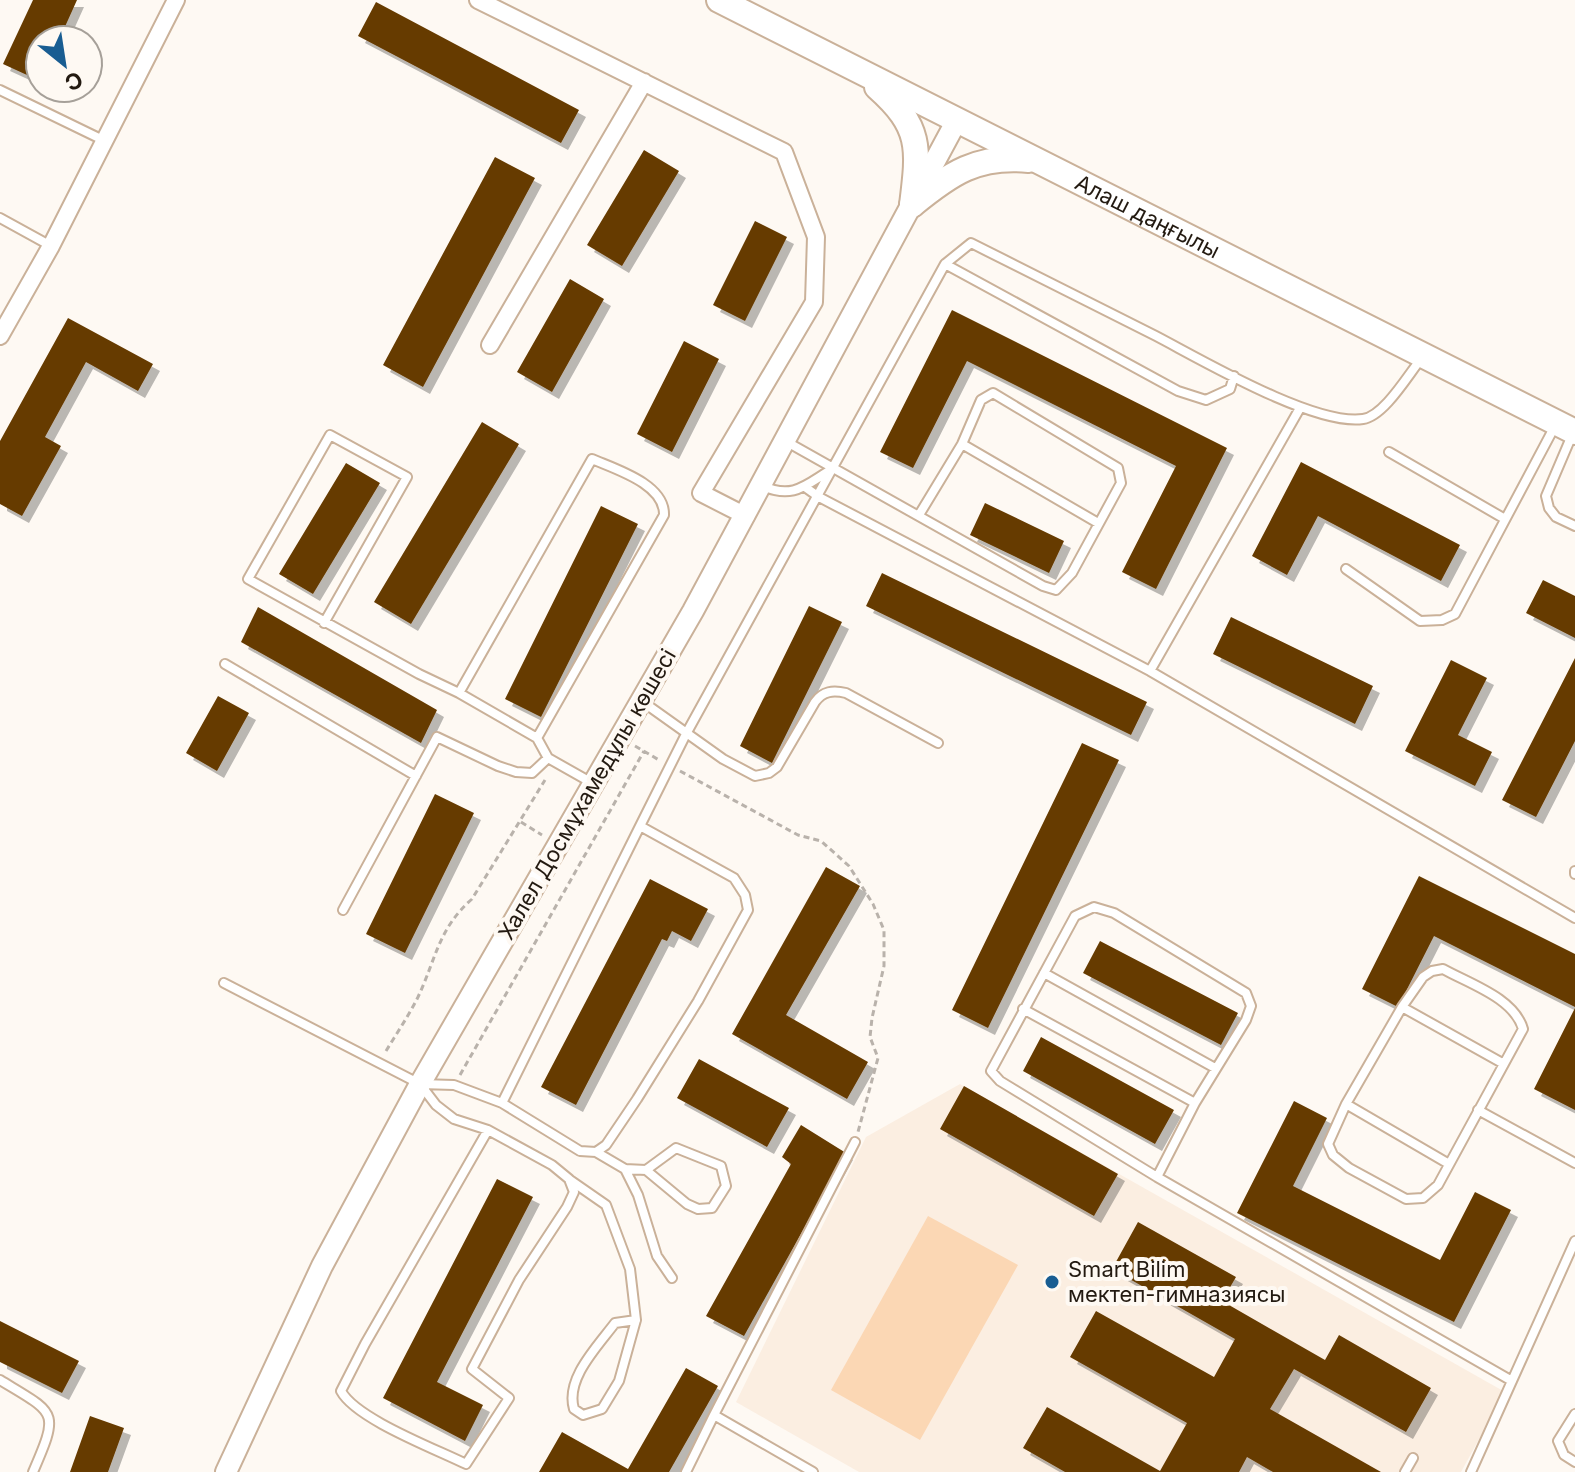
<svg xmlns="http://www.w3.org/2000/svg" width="1575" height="1472" viewBox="0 0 1575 1472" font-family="Inter,sans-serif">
<defs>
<filter id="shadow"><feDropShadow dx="7" dy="7" stdDeviation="0" flood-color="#0004"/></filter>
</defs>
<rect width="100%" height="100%" fill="#fef9f3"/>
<!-- built -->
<path fill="#fbeee1" d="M 960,1084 L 1505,1392 L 1461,1472 L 859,1472 L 736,1402 L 866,1137 Z"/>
<!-- green -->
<path fill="#fbd7b4" d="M 928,1216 L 1018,1265 L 920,1440 L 831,1390 Z"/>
<!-- building -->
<path fill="#663b01" filter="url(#shadow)" d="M 33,0 L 77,0 L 59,40 L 40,40 L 40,81 L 3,64 Z
M 376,2 L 579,110 L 561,143 L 358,36 Z
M 644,150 L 679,171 L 622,266 L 587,245 Z
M 495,157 L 535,178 L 423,387 L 383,365 Z
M 755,221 L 787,237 L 745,321 L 713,305 Z
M 570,279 L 604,299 L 552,392 L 517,372 Z
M 952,310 L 1227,448 L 1156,589 L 1122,572 L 1176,466 L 967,361 L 913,468 L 880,452 Z
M 68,318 L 153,364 L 138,391 L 86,362 L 45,437 L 61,446 L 22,516 L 0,504 L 0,441 Z
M 684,341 L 719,359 L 672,452 L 637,434 Z
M 482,422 L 519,444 L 411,624 L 374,602 Z
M 1301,462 L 1460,545 L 1441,581 L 1318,516 L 1287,575 L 1252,556 Z
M 346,463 L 380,483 L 313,594 L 279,574 Z
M 985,503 L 1064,541 L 1049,573 L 970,535 Z
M 601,506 L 638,524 L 541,717 L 505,699 Z
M 882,573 L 1147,702 L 1131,735 L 866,606 Z
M 1543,580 L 1575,596 L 1575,638 L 1526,613 Z
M 809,606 L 842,622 L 772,763 L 740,746 Z
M 258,607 L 437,710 L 421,743 L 241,642 Z
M 1231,617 L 1373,686 L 1355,724 L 1213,654 Z
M 1575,658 L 1575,741 L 1536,817 L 1502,800 Z
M 1451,660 L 1487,678 L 1458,735 L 1492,752 L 1475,786 L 1405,751 Z
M 218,696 L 249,713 L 217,771 L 186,753 Z
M 1082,743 L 1119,760 L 988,1028 L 952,1010 Z
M 435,794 L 474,813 L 405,953 L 366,934 Z
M 826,867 L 860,886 L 786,1015 L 868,1062 L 847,1099 L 732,1034 Z
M 1419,876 L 1575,954 L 1575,1007 L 1434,936 L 1398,1007 L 1362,989 Z
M 650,879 L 708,909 L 691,941 L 672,931 L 667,941 L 662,939 L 576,1105 L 541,1087 Z
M 1100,941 L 1238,1013 L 1221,1045 L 1083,973 Z
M 1575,1008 L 1575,1110 L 1534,1089 Z
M 1041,1037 L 1174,1110 L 1155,1144 L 1023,1071 Z
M 699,1059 L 789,1108 L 767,1147 L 677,1098 Z
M 964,1086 L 1118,1174 L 1094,1216 L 940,1129 Z
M 1294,1101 L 1327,1118 L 1293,1186 L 1440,1260 L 1475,1192 L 1511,1210 L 1454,1322 L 1237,1213 Z
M 801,1125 L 846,1153 L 744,1336 L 706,1316 L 791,1164 L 782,1157 Z
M 497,1179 L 533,1197 L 437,1382 L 483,1405 L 465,1441 L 383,1398 Z
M 1138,1222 L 1236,1277 L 1222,1301 L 1325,1360 L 1339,1335 L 1431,1388 L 1406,1432 L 1294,1369 L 1270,1409 L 1381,1472 L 1273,1472 L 1247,1457 L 1239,1472 L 1065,1472 L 1023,1448 L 1047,1407 L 1160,1471 L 1187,1423 L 1070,1357 L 1096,1311 L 1214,1377 L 1235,1339 L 1112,1269 Z
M 0,1321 L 79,1361 L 62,1393 L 0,1362 Z
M 686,1368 L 718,1386 L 669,1472 L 539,1472 L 562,1432 L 628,1469 Z
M 90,1416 L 124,1428 L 108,1472 L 70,1472 Z"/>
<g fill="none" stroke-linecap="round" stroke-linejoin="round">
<defs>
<path id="service" d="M 0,90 L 103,140
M 0,218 L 51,246
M 945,264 L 971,243 C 1033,274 1094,305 1156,336 C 1202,360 1314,426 1363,419 C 1384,416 1408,375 1421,359
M 1572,435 L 1546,496 L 1549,508 L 1556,517 L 1575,526
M 787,442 L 1043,586 L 1056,590 L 1072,573 L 1121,483 L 1118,468 L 993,393 L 981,400 L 962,444 L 919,515
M 962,444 L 1098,523
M 1389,452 L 1505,519
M 762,486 C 795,500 806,484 834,468
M 805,487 L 819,497 L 1150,671 L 1575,918
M 1346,569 L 1420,621 L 1442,620 L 1455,614 L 1556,424
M 324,623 L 407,477 L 330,435 L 248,579 L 419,674 L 459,693 L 537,738 L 548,758 L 594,784
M 225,664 L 416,776
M 1150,671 L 1300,408
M 459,693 L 592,459 C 615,469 665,484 664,515 L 537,738
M 643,702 L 723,759 L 755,776 L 769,773 L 777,767 L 815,702 C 823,691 833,690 846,693 L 938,743
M 640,826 L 686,734 L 945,264 L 1178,391 L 1206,400 L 1230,389 L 1234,376
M 1575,871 L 1575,874
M 343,910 L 437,737 L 498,766 L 516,772 L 532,773 L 548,758
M 1443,969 C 1470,984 1514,998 1523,1029 L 1438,1185 L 1423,1198 L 1406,1199 L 1349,1168 L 1333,1155 L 1328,1144 L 1346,1104 L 1402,1007 L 1423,977 L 1432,971 Z
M 1044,973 L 1215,1068
M 224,983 L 420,1084 L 454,1085 L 502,1103 L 580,1151 L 596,1152 L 606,1145 L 637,1099 L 698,1001 L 748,910 L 745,895 L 734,878 L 640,826 L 502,1103
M 1402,1007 L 1504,1064
M 1023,1009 L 1195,1103
M 420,1084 L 436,1105 L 454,1119 L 488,1130 L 552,1165 L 569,1179 L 574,1192 L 567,1207 L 519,1280 L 472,1369 L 509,1398 L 466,1464 C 436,1449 356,1419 341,1391 L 365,1344 L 488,1130
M 1346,1104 L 1449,1164
M 1478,1110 L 1575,1163
M 596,1152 L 625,1169 L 646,1170 L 687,1204 L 698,1209 L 712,1208 L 726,1186 L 721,1166 L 676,1148 L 646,1170
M 625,1169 L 638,1195 L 657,1256 L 672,1278
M 1157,1177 L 1195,1103 L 1246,1020 L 1251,1006 L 1246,993 L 1114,913 L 1094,907 L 1075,916 L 991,1071 L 1000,1081 L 1157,1177 L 1512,1381
M 570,1180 L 606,1205 L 630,1269 L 636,1320 L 619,1381 L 602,1409 L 583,1415 L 574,1409 C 565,1379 597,1347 615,1323 L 636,1320
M 0,1380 C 56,1414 60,1410 33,1472
M 1575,1414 L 1558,1441 L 1564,1455 L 1575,1462
M 714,1415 L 855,1142
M 686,1472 L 714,1415 L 813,1472
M 1405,1472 L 1413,1458
M 1471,1472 L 1575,1241"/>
<path id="minor" d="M 478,0 L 784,152 L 816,237 L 814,302 L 701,493 L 746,516
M 0,336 L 51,246 L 176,0
M 490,345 L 644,82"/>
<path id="tertiary" d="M 226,1472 L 322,1266 L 420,1084 L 693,611 L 957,120"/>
<g id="secondary">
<path id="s1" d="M 719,0 L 1575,432"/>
<path d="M 877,87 C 922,127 919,148 912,205"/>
<path d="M 912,205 C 951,173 977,155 1029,160"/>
</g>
</defs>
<!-- service casing -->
<use href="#service" stroke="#cab199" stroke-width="12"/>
<!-- minor casing -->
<use href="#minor" stroke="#cab199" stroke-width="20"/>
<!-- tertiary casing -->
<use href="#tertiary" stroke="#cab199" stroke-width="24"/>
<!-- secondary casing -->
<use href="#secondary" stroke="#cab199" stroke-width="28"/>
<!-- path -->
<path stroke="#b9b2ab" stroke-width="3" stroke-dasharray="6 4" stroke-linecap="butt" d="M 635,746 L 659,760
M 680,771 L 798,835 L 821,841 L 849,866 L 873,904 L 884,930 L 884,966 L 872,1018 L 870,1037 L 878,1058 L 858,1132
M 521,822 L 542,835
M 386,1051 C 397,1033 409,1015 418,997 C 436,959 438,929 472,899 L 545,780
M 460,1075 L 644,751"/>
<!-- service -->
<use href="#service" stroke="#fff" stroke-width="8"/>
<!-- minor -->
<use href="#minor" stroke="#fff" stroke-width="16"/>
<!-- tertiary -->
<use href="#tertiary" stroke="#fff" stroke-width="20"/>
<!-- secondary -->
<use href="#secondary" stroke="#fff" stroke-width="24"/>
</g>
<!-- markers -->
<circle fill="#195d92" stroke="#fef9f3" stroke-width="3" cx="1052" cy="1282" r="8"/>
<g text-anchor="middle" stroke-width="8" stroke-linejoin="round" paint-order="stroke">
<!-- street labels -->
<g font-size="22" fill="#231a11" stroke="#fef9f3">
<text dy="8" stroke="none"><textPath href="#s1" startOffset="480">Алаш даңғылы</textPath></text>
<text transform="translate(587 794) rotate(-60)" y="8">Халел Досмұхамедұлы көшесі</text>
</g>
<!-- poi labels -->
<g font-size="22" fill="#231a11" stroke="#fef9f3" text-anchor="start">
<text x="1068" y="1277">Smart Bilim<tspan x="1068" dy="25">мектеп-гимназиясы</tspan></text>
</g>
</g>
<!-- north arrow -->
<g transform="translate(64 64) rotate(150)"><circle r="38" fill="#fef9f3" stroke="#a6a099" stroke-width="2"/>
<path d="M0-6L14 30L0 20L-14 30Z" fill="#195d92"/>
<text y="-12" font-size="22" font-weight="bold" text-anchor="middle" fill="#231a11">С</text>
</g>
</svg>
